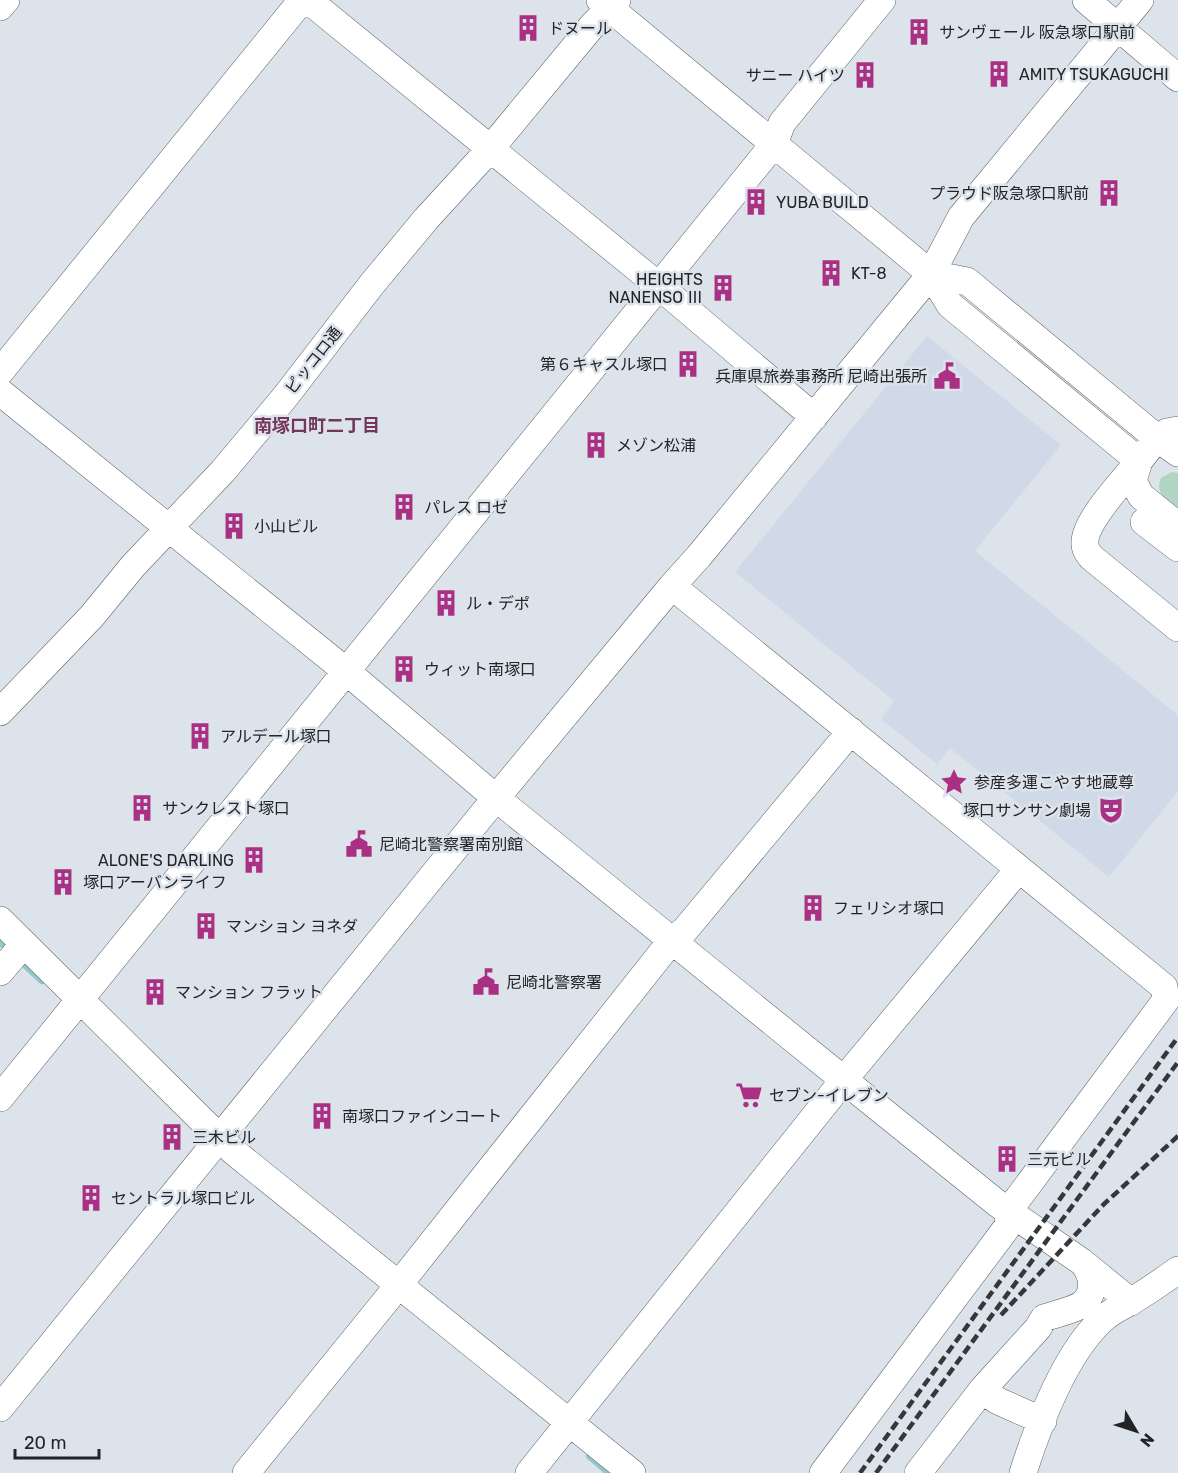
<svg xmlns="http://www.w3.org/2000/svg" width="1178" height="1473" viewBox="0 0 1178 1473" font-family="Rubik,'Noto Sans JP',sans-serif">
<rect width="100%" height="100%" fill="#dde3ea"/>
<!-- built -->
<path fill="#d0d9e7" d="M 927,336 L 1061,445 L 975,551 L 1178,715 L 1178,791 L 1109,877 L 950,748 L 937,764 L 881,719 L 894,701 L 735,572 Z"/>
<!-- green -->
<path fill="#b0d5c3" d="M 1172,472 L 1178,473 L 1178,509 C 1168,500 1154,494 1161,478 Z"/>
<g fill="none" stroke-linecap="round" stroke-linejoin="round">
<!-- stream -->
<path stroke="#8fc7cb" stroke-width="8" d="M 0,941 L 42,980
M 590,1456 L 610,1473"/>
<defs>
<path id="minor" d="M 308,0 L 659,286 L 814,417
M 600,0 L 931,274 L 950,305 L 1139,461 C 1125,479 1083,522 1085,544 C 1085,550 1088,553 1091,557 L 1178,628
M 1086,0 L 1178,78
M 0,7 L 6,0
M 931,274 L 967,281 L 1157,438 L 1167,432 L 1178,430
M 0,372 L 302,0
M 0,392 L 346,671 L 496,798 L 844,1080 L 998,1204 L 1082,1262 L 1131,1302
M 1178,453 L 1157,438 L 1139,461 L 1133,481 L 1141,496 L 1178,526
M 1144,522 L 1178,548
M 672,586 L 1164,987 L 1166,1000 L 1016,1201 L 1009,1211 L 1008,1226 L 823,1473
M 0,712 L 92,616 L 133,566 L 223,471 L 285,397 L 372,284 L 426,219 L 491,148 L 592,26 L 617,0
M 0,920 L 233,1151 L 632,1473
M 0,972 L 24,944
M 0,1098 L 774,144 L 782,123 L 882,0
M 982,1390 L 998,1401 L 1043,1421
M 0,1408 L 482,815 L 672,586 L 699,556 L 931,274 L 961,217 L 1140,0
M 246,1473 L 389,1297 L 672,940 L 685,930 L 851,731
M 529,1473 L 851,1071 L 1018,870
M 918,1473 L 982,1390 L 1038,1328 L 1044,1318 C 1055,1314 1071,1311 1081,1305 C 1097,1294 1093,1274 1082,1262
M 1023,1473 C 1038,1426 1066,1351 1104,1318 C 1112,1311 1123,1306 1132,1301 C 1148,1291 1163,1281 1178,1270"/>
</defs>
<!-- minor casing -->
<use href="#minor" stroke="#5d6267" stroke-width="28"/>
<!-- minor -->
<use href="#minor" stroke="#fff" stroke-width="27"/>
<!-- rail -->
<path stroke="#35373b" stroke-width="4.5" stroke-dasharray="9 4.5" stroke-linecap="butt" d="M 1001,1315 L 1103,1205 L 1178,1136
M 860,1473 L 1178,1037
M 876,1473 L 1178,1062"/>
</g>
<!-- icons -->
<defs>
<symbol id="building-bare" viewBox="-9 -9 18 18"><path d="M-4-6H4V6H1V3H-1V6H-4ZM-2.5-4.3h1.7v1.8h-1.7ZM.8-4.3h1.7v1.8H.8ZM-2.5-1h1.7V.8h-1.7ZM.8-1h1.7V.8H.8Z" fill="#aa3083" stroke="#dde3ea" stroke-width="2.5" paint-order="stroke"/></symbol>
<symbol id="civic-bare" viewBox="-9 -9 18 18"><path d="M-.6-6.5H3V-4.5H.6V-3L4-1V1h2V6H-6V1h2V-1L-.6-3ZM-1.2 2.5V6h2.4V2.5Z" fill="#aa3083" stroke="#dde3ea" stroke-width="2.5" paint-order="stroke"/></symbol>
<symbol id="sight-bare" viewBox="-9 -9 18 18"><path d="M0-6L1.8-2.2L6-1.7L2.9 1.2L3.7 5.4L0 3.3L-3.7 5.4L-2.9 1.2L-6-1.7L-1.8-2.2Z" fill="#aa3083" stroke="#dde3ea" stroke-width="2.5" paint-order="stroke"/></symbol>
<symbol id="theatre-bare" viewBox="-9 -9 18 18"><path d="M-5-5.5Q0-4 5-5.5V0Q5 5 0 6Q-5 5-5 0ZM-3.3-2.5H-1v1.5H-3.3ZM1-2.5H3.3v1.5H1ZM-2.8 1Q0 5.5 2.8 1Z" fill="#aa3083" stroke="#dde3ea" stroke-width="2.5" paint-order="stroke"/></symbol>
<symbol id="supermarket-bare" viewBox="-9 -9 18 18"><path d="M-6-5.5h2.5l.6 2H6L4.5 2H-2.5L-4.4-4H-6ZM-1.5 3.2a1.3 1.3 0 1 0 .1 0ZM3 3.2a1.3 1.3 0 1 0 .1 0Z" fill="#aa3083" stroke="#dde3ea" stroke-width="2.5" paint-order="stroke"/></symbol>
</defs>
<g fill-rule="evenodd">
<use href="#building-bare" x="509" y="9" width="38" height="38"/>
<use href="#building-bare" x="900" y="13" width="38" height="38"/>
<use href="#building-bare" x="980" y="55" width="38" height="38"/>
<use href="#building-bare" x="846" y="56" width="38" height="38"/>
<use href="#building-bare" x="1090" y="174" width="38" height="38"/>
<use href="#building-bare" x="737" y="183" width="38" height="38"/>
<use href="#building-bare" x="812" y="254" width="38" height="38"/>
<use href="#building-bare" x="704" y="269" width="38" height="38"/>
<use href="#building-bare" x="669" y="345" width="38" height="38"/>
<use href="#civic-bare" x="928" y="357" width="38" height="38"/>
<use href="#building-bare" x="577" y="426" width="38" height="38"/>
<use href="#building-bare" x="385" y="488" width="38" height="38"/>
<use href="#building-bare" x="215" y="507" width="38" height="38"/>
<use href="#building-bare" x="427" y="584" width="38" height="38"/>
<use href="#building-bare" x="385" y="650" width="38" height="38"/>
<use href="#building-bare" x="181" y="717" width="38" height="38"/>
<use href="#sight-bare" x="935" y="763" width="38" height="38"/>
<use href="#building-bare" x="123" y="789" width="38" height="38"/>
<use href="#theatre-bare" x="1092" y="791" width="38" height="38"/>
<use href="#civic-bare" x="340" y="825" width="38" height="38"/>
<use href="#building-bare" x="235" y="841" width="38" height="38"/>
<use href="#building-bare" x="44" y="863" width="38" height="38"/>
<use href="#building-bare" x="794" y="889" width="38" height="38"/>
<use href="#building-bare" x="187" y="907" width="38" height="38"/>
<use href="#civic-bare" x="467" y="963" width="38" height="38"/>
<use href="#building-bare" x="136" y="973" width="38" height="38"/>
<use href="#supermarket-bare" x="730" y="1076" width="38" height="38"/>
<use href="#building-bare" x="303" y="1097" width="38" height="38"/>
<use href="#building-bare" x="153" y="1118" width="38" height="38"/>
<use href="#building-bare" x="988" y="1140" width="38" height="38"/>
<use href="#building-bare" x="72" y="1179" width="38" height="38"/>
</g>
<g text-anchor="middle" stroke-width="5" stroke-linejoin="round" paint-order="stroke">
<!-- poi labels -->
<g font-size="16" fill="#222427" stroke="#dde3ea" text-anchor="start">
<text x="548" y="34">ドヌール</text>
<text x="939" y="38">サンヴェール 阪急塚口駅前</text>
<text x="1019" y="80">AMITY TSUKAGUCHI</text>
<text x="845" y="81" text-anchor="end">サニー ハイツ</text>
<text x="1089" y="199" text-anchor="end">プラウド阪急塚口駅前</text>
<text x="776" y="208">YUBA BUILD</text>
<text x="851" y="279">KT-8</text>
<text x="703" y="285" text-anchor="end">HEIGHTS<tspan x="703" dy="18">NANENSO Ⅲ</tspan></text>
<text x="668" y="370" text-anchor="end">第６キャスル塚口</text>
<text x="927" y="382" text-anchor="end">兵庫県旅券事務所 尼崎出張所</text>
<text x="616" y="451">メゾン松浦</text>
<text x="424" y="513">パレス ロゼ</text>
<text x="254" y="532">小山ビル</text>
<text x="466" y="609">ル・デポ</text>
<text x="424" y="675">ウィット南塚口</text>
<text x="220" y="742">アルデール塚口</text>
<text x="974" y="788">参産多運こやす地蔵尊</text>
<text x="162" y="814">サンクレスト塚口</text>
<text x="1091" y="816" text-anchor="end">塚口サンサン劇場</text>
<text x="379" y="850">尼崎北警察署南別館</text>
<text x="234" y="866" text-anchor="end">ALONE'S DARLING</text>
<text x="83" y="888">塚口アーバンライフ</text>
<text x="833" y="914">フェリシオ塚口</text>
<text x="226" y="932">マンション ヨネダ</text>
<text x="506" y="988">尼崎北警察署</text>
<text x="175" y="998">マンション フラット</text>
<text x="769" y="1101">セブン-イレブン</text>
<text x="342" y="1122">南塚口ファインコート</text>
<text x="192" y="1143">三木ビル</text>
<text x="1027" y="1165">三元ビル</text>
<text x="111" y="1204">セントラル塚口ビル</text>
</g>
<!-- street labels -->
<g font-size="16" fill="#222427" stroke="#dde3ea">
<text transform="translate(313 360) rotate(-52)" y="6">ピッコロ通</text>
</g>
<!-- neighbourhood labels -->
<g font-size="18" font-weight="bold" fill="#74365d" stroke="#dde3ea">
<text x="317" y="432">南塚口町二丁目</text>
</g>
</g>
<!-- north arrow -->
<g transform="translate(1136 1431) rotate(129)" stroke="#dde3ea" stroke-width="4.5" paint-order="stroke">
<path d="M0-4.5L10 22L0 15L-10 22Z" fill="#222427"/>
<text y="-9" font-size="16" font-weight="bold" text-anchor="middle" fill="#222427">N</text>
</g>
<!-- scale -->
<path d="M15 1449v9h84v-9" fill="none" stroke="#222427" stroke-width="3"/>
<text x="24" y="1449" font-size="18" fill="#222427" stroke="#dde3ea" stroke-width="4.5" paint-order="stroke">20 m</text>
</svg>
